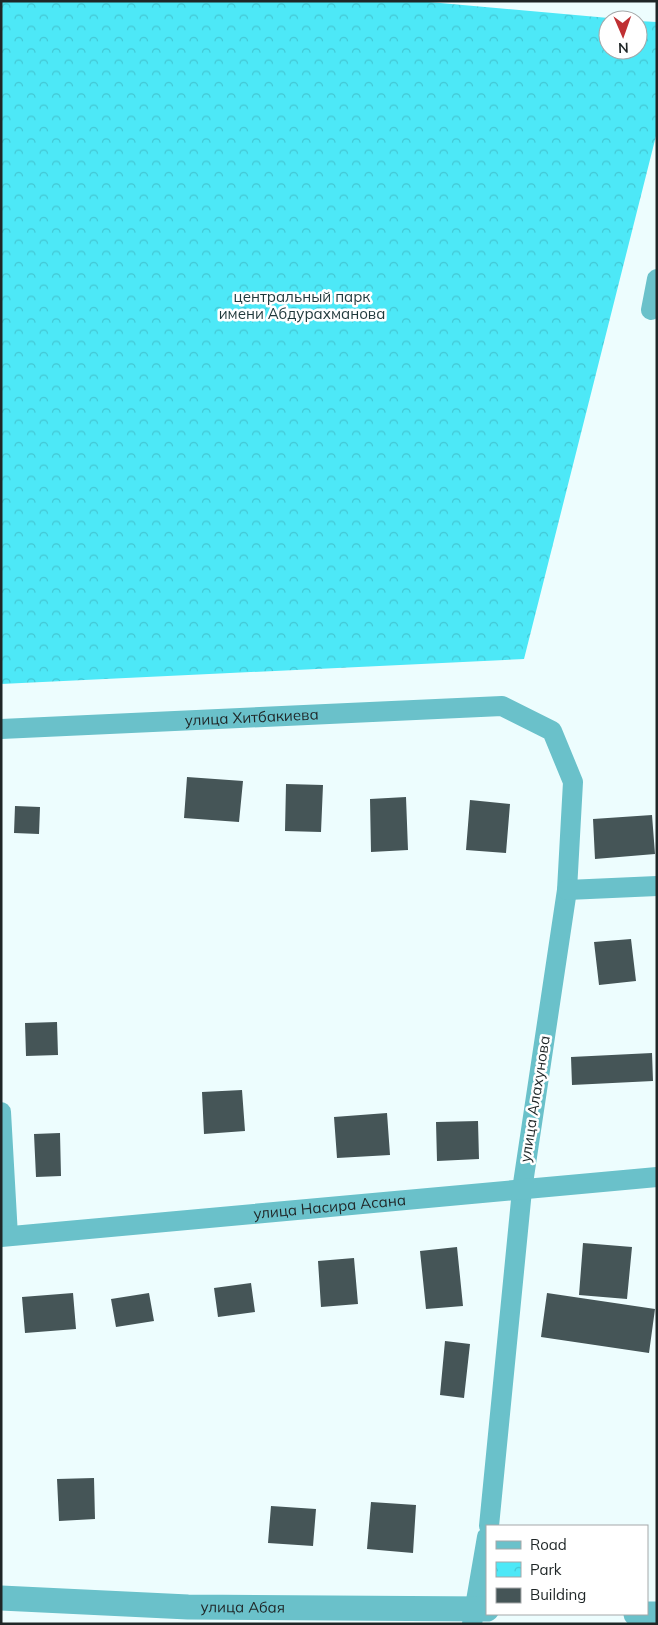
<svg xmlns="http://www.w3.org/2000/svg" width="658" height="1625" viewBox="0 0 658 1625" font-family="Mulish,sans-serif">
<defs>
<pattern id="park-crowns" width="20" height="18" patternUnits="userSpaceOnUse" patternTransform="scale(1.25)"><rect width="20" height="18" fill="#4de8f7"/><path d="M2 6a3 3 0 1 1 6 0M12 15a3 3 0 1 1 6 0" fill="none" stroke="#43c7d4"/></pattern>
</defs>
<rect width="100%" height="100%" fill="#edfdfe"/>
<!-- park -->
<path fill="url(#park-crowns)" d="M 1,1 L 418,1 L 631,20 L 608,20 L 608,50 L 638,50 L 638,21 L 657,22 L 657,132 L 524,659 L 1,684 Z"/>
<!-- building -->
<path fill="#455557" d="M 187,777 L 243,781 L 239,822 L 184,818 Z
M 286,784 L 323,785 L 321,832 L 285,831 Z
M 406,797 L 408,850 L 371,852 L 370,799 Z
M 470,800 L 510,804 L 506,853 L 466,850 Z
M 15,806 L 40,807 L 39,834 L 14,833 Z
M 652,815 L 655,854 L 595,859 L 593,819 Z
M 631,939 L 636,981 L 599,985 L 594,942 Z
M 57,1022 L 58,1055 L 26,1056 L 25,1023 Z
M 652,1053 L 653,1081 L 572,1085 L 571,1057 Z
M 242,1090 L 245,1131 L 204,1134 L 202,1092 Z
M 387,1113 L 390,1155 L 337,1158 L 334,1117 Z
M 478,1121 L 479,1159 L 437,1161 L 436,1122 Z
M 60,1133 L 61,1176 L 36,1177 L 34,1134 Z
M 583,1243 L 632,1247 L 627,1299 L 579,1295 Z
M 457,1247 L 463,1306 L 426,1309 L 420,1251 Z
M 354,1258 L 358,1304 L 321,1307 L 318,1261 Z
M 251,1283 L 255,1312 L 218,1317 L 214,1288 Z
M 73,1293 L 76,1329 L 25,1333 L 22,1297 Z
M 149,1293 L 154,1321 L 116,1327 L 111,1299 Z
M 547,1293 L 655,1309 L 649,1353 L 541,1337 Z
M 445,1341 L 470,1344 L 464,1398 L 440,1395 Z
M 94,1478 L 95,1519 L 59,1521 L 57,1479 Z
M 371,1502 L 416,1505 L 413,1553 L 367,1549 Z
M 271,1506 L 316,1509 L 313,1546 L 268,1543 Z"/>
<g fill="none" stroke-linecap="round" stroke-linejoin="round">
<!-- minor -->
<g stroke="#6ac1ca" stroke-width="20">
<path d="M 651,310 L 657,279"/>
<path id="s1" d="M 1,729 L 502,706 L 552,731 L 573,782 L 567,890 L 522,1190 L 489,1526"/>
<path d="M 567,890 L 657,886"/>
<path d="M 1,1112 L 8,1236"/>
<path id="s2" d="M 1,1237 L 657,1177"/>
<path d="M 472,1624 L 487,1537"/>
</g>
<!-- tertiary -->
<g stroke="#6ac1ca" stroke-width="25">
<path id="s3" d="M 1,1598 L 188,1607 L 487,1609"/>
<path d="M 636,1614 L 657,1614"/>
</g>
</g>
<g text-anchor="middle" stroke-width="5" stroke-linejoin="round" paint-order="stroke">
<!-- park labels -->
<g font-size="15" fill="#1f383b" stroke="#fff">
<text x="302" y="302">центральный парк<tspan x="302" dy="17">имени Абдурахманова</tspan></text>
</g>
<!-- street labels -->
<g font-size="15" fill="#1f2627" stroke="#fff">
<text dy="5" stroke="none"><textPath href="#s1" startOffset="251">улица Хитбакиева</textPath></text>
<text transform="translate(535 1099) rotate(-81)" y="5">улица Алахунова</text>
<text dy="5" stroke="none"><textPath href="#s2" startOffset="330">улица Насира Асана</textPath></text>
<text dy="5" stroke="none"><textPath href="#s3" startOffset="242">улица Абая</textPath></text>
</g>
</g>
<!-- border -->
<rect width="658" height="1625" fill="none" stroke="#1f2627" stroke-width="5"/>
<!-- legend -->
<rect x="486" y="1525" width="162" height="90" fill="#ffffff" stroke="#a5a8a9"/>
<rect x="496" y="1541" width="25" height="8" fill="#6ac1ca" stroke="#a5a8a9"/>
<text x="530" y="1550" font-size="15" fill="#1f2627">Road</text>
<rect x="496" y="1562" width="25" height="15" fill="url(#park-crowns)" stroke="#a5a8a9"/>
<text x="530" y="1575" font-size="15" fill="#1f2627">Park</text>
<rect x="496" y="1588" width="25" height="15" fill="#455557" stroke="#a5a8a9"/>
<text x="530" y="1600" font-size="15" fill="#1f2627">Building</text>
<!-- north arrow -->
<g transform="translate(623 35) rotate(178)"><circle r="24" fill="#ffffff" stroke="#a5a8a9"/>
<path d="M0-4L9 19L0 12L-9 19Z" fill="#bf3033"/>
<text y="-8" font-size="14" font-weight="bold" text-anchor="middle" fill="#1f2627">N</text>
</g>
</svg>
